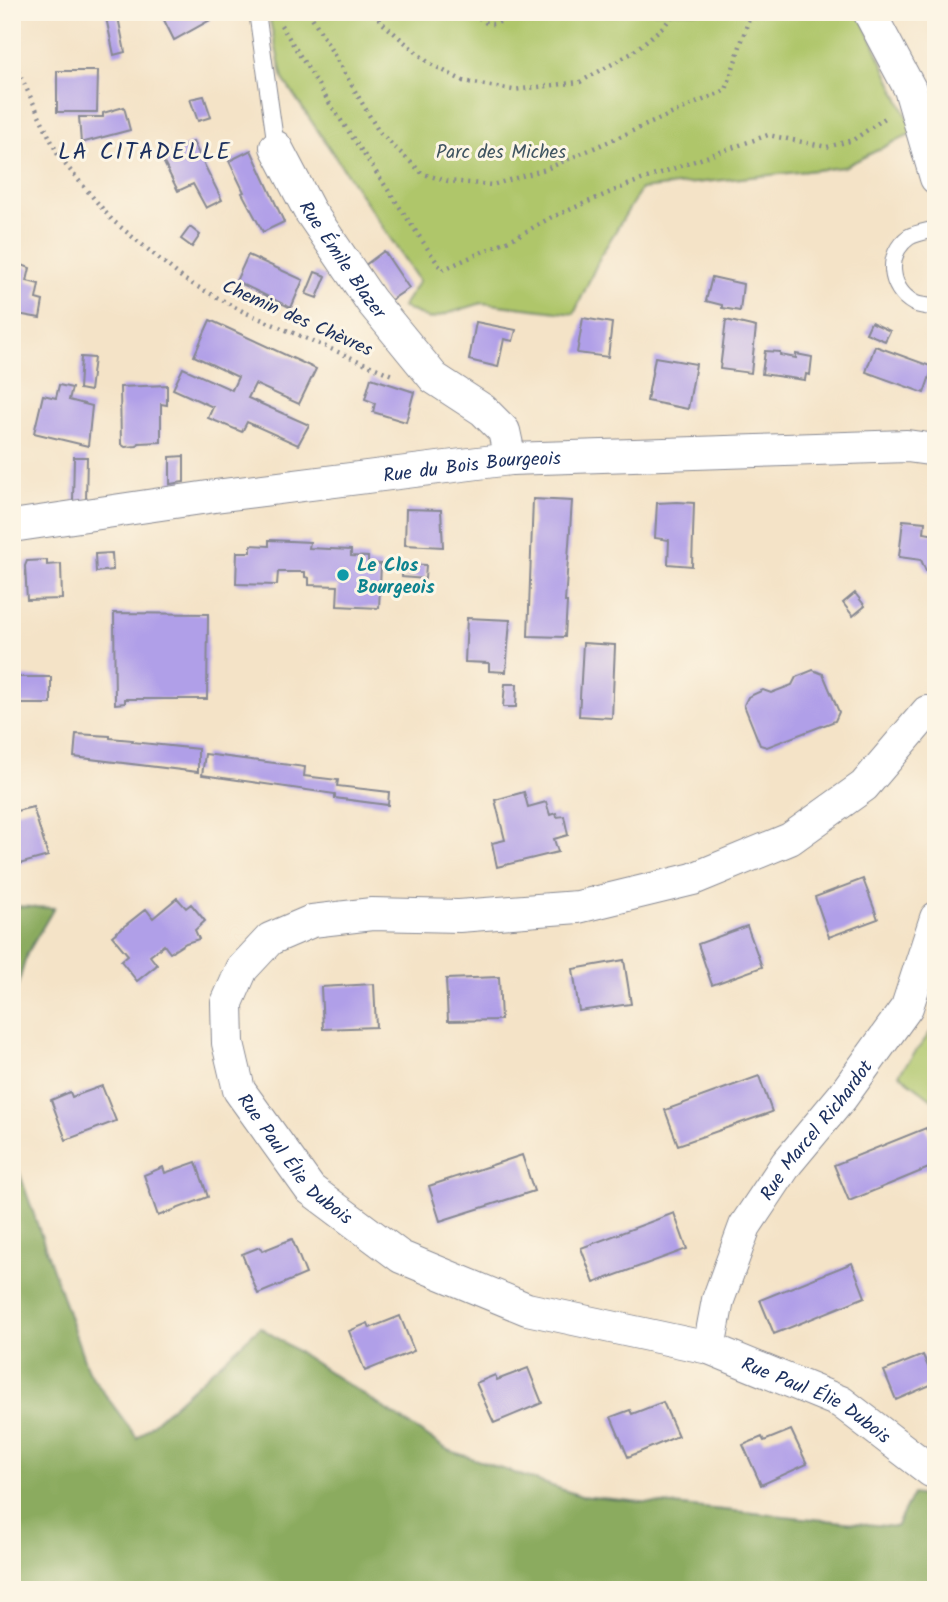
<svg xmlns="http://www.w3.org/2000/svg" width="948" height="1602" viewBox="0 0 948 1602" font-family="Kalam,sans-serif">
<rect width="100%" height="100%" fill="#fcf5e5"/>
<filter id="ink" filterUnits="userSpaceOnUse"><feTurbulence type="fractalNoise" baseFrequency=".0143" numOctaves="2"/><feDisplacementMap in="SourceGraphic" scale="14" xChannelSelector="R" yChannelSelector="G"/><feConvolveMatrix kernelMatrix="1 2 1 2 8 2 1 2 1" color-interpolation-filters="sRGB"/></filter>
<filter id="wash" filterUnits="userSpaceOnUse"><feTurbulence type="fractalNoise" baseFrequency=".00686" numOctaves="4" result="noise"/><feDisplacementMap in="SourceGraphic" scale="28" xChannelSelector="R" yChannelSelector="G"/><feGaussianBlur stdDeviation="1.57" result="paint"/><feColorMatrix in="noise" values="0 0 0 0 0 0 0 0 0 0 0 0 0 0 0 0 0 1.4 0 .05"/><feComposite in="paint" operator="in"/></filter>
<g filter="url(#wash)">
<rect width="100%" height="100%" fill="#f4e3c7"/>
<!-- green -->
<path fill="#afc66b" stroke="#657a64" stroke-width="2" d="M 268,12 L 859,12 L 914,132 L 844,167 L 641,189 L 601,255 L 574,314 L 482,303 L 430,319 L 402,307 L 419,281 L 283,79 Z
M 936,1025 L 936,1102 L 899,1074 Z"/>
<!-- forest -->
<path fill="#8bab5f" stroke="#536d5e" stroke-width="2" d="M 12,906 L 54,908 L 27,954 L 12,1005 Z
M 12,1151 L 88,1371 L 137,1438 L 260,1327 L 448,1450 L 581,1496 L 896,1527 L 913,1494 L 936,1498 L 936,1590 L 12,1590 Z"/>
<g id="blocks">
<!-- building -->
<path fill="#b09fe8" d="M 117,12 L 125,52 L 114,55 L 105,13 Z
M 160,12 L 206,12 L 210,20 L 174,40 Z
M 57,71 L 98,71 L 97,112 L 57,112 Z
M 204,96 L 211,117 L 198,121 L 190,99 Z
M 124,107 L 130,130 L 81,143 L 79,117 L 103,117 L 103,113 Z
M 193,142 L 222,200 L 206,208 L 193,184 L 178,191 L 161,157 Z
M 251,150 L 284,222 L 263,232 L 242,193 L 244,192 L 229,161 Z
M 190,227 L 200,235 L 192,247 L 181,239 Z
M 384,251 L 409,288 L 388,302 L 364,266 Z
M 248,255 L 303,280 L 291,308 L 236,281 Z
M 17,263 L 30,268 L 27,281 L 39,284 L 36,299 L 43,301 L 40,318 L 12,313 L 12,265 Z
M 315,272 L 326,276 L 317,298 L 306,294 Z
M 712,277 L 743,284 L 740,311 L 722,308 L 722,305 L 706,301 Z
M 583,318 L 612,323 L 608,357 L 577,353 Z
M 210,320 L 316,369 L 299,404 L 255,384 L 248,398 L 309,425 L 298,445 L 247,422 L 242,432 L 208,418 L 213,407 L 173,389 L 183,368 L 232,390 L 238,377 L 194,356 Z
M 726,320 L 756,327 L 751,373 L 720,369 Z
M 476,322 L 516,330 L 513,341 L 504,339 L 498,367 L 469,360 Z
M 871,322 L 890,331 L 885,341 L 866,333 Z
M 875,346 L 933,367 L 924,393 L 866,372 Z
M 765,351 L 780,352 L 780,355 L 796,358 L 796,354 L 812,357 L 810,375 L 806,374 L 805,380 L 762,374 Z
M 81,357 L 94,358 L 90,391 L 79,389 Z
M 655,357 L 696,364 L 688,409 L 647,401 Z
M 371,378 L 414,392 L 406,422 L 373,412 L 375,403 L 365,399 Z
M 59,385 L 72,388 L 69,400 L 92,406 L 88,446 L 34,433 L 43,395 L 56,398 Z
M 167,385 L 167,405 L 161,404 L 161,442 L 139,443 L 137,446 L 125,447 L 121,444 L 120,387 Z
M 184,456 L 184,482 L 170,484 L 170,457 Z
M 74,457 L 87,457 L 86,501 L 73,502 Z
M 533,499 L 572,501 L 565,602 L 567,602 L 565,637 L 528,636 Z
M 677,502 L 694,503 L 692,566 L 668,564 L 669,540 L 655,538 L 657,503 Z
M 406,509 L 441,510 L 443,547 L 405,545 Z
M 903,520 L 925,522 L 924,533 L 936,535 L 936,572 L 926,571 L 921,560 L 899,557 Z
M 269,540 L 310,542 L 309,548 L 351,550 L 351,556 L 368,557 L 368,563 L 381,564 L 379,608 L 337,606 L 338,586 L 309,585 L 309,578 L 305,577 L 305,572 L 278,572 L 277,585 L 236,584 L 237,552 L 251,552 L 251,545 L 269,546 Z
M 112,553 L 113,570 L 96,572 L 95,554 Z
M 47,560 L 47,565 L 61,564 L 62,599 L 27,600 L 25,566 L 27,561 Z
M 402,564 L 426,565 L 425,579 L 402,577 Z
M 855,593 L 865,606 L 853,616 L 843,603 Z
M 114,613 L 208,614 L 207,699 L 125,699 L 125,703 L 115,704 Z
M 467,618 L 510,620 L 506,672 L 489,671 L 489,663 L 465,662 Z
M 583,643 L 615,645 L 612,718 L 579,716 Z
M 813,670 L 823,674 L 839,712 L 835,721 L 767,747 L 760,745 L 744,705 L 748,697 L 763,690 L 771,693 L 792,685 L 796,677 Z
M 12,677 L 51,677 L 51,704 L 12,704 Z
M 505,684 L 517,684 L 516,707 L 503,707 Z
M 76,734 L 110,736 L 110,738 L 133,740 L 132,742 L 198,749 L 198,772 L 74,757 Z
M 205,754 L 305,767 L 304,776 L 338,780 L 337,786 L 389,792 L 388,805 L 335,798 L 335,794 L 202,775 Z
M 524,792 L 528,807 L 546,802 L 550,815 L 556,813 L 557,817 L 564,816 L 568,835 L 554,839 L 558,852 L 497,867 L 492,843 L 505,840 L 495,800 Z
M 33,807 L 48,856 L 12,866 L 12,812 Z
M 863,879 L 878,919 L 829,937 L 815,897 Z
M 177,898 L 186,908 L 191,904 L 205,921 L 195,930 L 199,939 L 186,943 L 170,953 L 164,945 L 150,956 L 157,965 L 137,981 L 121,961 L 128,955 L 112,936 L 146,909 L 153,918 Z
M 747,926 L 762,967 L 712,985 L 698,944 Z
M 624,960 L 631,1004 L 579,1011 L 573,969 Z
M 499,977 L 501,1020 L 448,1021 L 446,979 Z
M 374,984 L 376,1027 L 323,1029 L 321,987 Z
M 759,1076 L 772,1112 L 678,1145 L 665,1110 Z
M 102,1086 L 116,1121 L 66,1140 L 51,1100 L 70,1092 L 72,1097 Z
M 926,1128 L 936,1151 L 936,1165 L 849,1201 L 834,1165 Z
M 522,1155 L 534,1191 L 440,1221 L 429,1186 Z
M 196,1162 L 208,1197 L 158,1216 L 144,1175 L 163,1167 L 165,1173 Z
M 674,1213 L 687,1249 L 594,1283 L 581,1248 Z
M 292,1239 L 306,1274 L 258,1294 L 242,1254 L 260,1247 L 262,1251 Z
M 852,1263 L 865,1297 L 774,1334 L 760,1300 Z
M 400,1316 L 414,1351 L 365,1371 L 349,1331 L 368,1323 L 370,1328 Z
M 923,1355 L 935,1383 L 896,1400 L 884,1371 Z
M 528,1368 L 542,1403 L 494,1423 L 476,1383 L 495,1375 L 497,1380 Z
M 663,1402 L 678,1436 L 628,1457 L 611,1417 L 630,1410 L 632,1414 Z
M 791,1430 L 807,1464 L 761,1485 L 743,1445 L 762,1437 L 764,1441 Z"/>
</g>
</g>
<g filter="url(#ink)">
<use href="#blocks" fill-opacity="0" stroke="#888992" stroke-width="2"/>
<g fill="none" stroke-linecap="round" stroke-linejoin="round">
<defs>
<path id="lane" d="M 257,12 L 276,147
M 936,229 C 928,231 915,233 909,237 C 885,254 889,289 914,303 C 919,306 929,306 936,308"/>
<g id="street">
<path d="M 869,12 L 910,89 L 936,178"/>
<path id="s1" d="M 276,147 L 309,210 L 371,301 L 434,378 L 483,410 L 504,431 L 510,459"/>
<path id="s2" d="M 12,526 L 215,496 L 510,459 L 907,446 L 936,450"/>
<path id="s3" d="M 927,712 L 864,786 L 790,839 L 693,879 L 578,907 L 459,916 L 372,914 L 312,921 L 270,939 L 242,969 L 227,1003 L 228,1043 L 239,1090 L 310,1189 L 401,1257 L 527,1309 L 709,1348 L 841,1402 L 931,1471 L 936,1471"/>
<path id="s4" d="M 709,1348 L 718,1300 L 745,1226 L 787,1163 L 842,1097 L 907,1007 L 936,918"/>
</g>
</defs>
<!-- lane casing -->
<use href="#lane" stroke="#888992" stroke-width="18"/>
<!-- street casing -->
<use href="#street" stroke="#888992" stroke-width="34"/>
<!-- path -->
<path stroke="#888992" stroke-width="4.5" stroke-dasharray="2 5" stroke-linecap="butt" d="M 309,12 L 379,132 L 423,174 L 448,181 L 492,185 L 546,169 L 726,90 L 751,12
M 376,12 L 380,21 L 429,63 L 463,81 L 513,90 L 580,82 L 632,53 L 665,25 L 675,12
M 475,12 C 484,28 500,28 509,12
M 506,18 L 523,12
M 281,25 L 330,104 L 442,270 L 518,236 L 550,218 L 630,184 L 768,135 L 827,147 L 853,140 L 888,116
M 12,58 L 59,157 L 112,220 L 185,280 L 244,312 L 392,375"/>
<!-- lane -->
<use href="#lane" stroke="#fff" stroke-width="16"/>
<!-- street -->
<use href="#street" stroke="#fff" stroke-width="32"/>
</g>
</g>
<!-- markers -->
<circle fill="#0f9aa8" stroke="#fcf5e5" stroke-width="2.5" cx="343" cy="575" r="7"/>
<g text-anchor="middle" stroke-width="6" stroke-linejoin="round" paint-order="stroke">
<!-- park labels -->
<g font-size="19" fill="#405561" stroke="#fcf5e5">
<text x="501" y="158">Parc des Miches</text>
</g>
<!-- street labels -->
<g font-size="19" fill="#1b2f5e" stroke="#fcf5e5">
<text dy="7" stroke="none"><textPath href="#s1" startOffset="131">Rue Émile Blazer</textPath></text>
<text transform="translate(298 317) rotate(24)" y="7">Chemin des Chèvres</text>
<text dy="7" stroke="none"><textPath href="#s2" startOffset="464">Rue du Bois Bourgeois</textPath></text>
<text dy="7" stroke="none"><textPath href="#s4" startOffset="247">Rue Marcel Richardot</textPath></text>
<text dy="7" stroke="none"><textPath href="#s3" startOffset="980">Rue Paul Élie Dubois</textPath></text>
<text dy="7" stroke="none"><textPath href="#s3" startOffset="1568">Rue Paul Élie Dubois</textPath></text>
</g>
<!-- culture labels -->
<g font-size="19" font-weight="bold" fill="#0d838f" stroke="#fcf5e5" text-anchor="start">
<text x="357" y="571">Le Clos<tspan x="357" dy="22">Bourgeois</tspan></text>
</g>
<!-- quarter labels -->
<g font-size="23" letter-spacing="2" fill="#1b2f5e" stroke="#fcf5e5">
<text x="145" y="159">LA CITADELLE</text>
</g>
</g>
<!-- margin -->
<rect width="948" height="1602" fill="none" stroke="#fcf5e5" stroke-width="42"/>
</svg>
